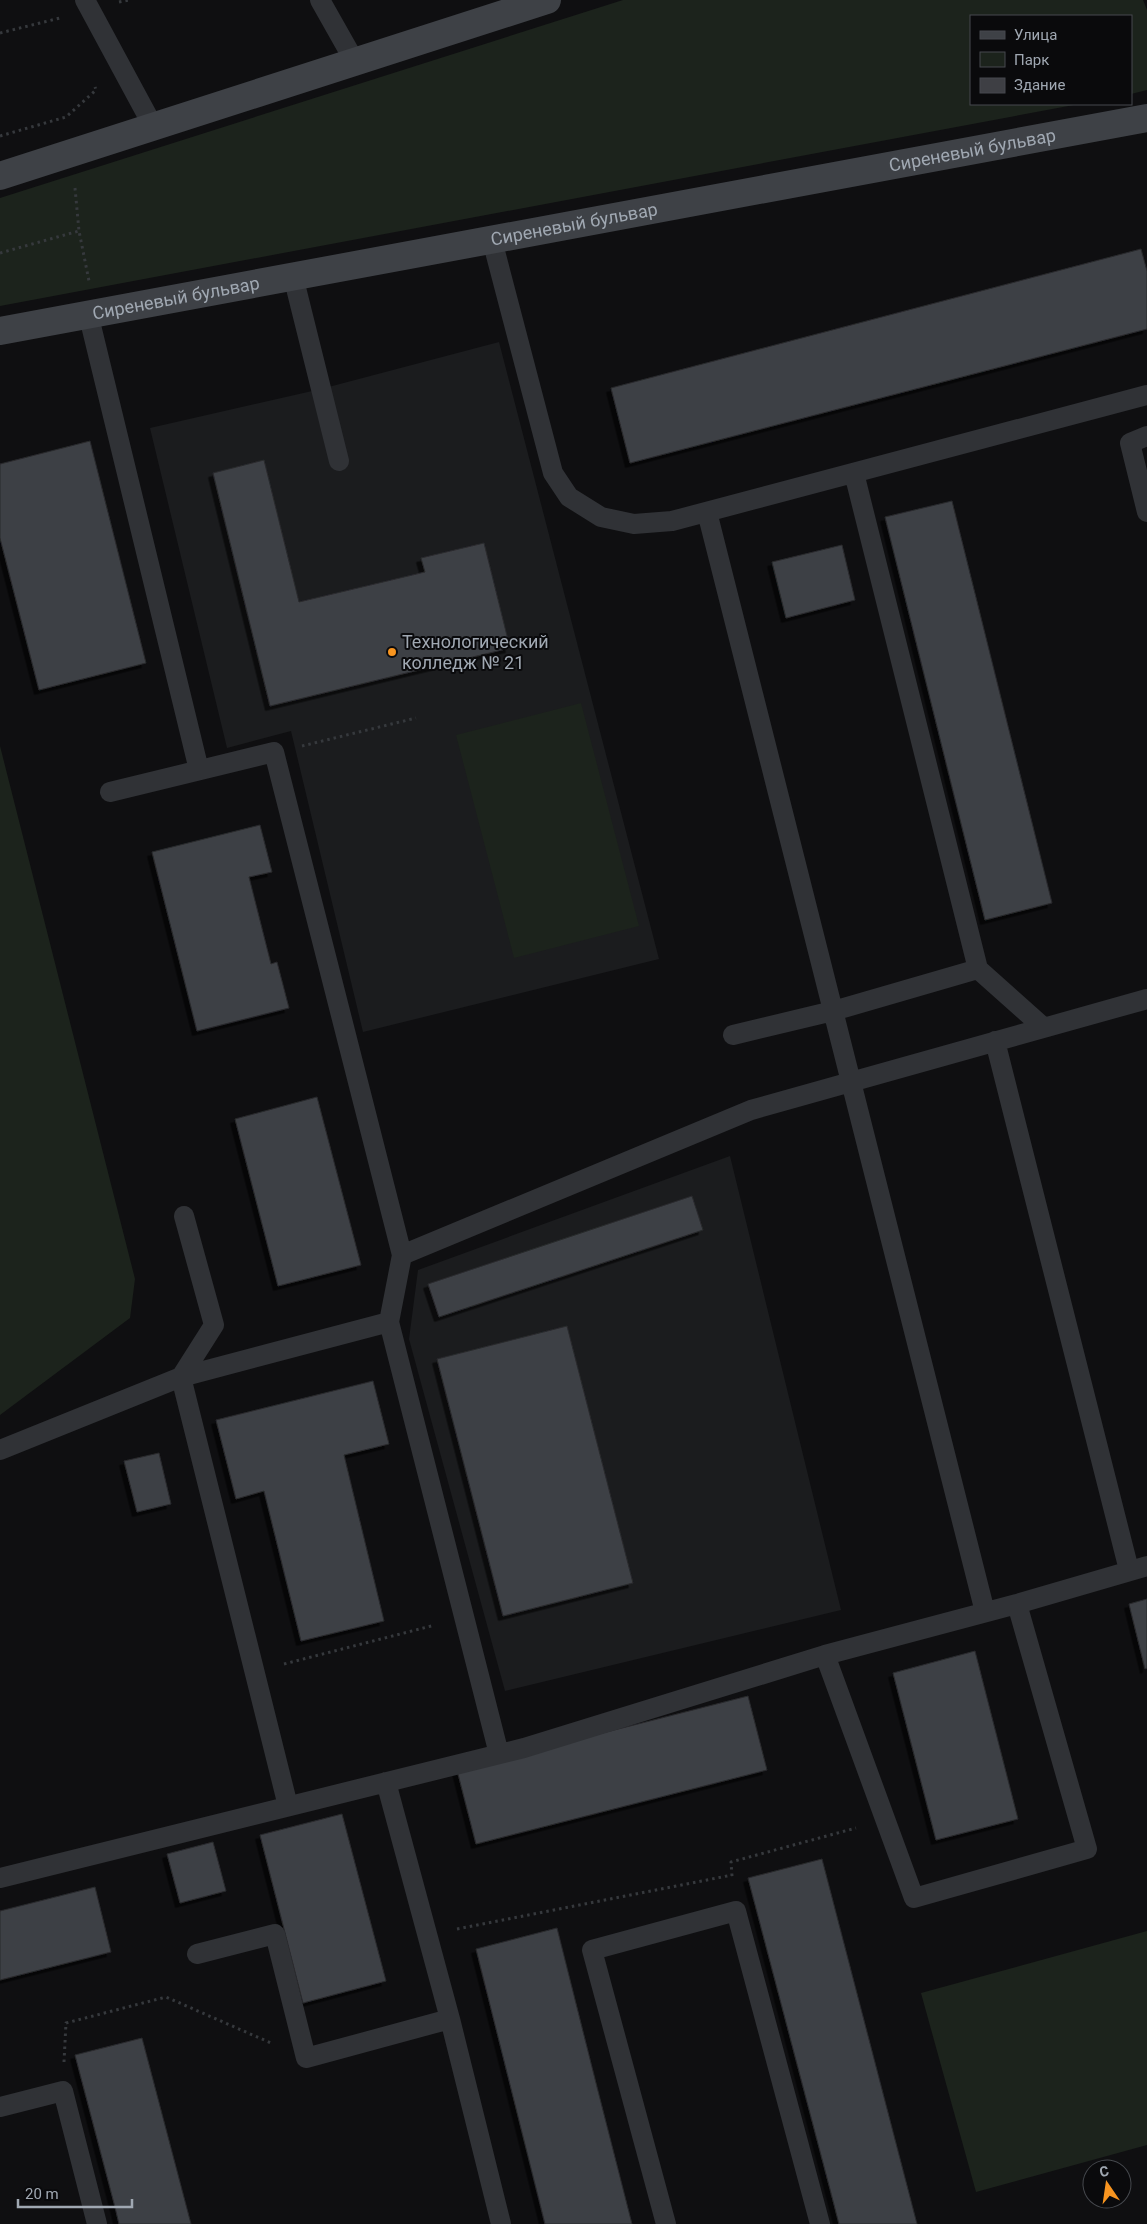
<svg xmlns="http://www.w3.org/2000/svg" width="1147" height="2224" viewBox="0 0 1147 2224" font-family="Roboto,sans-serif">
<defs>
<filter id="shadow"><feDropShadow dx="-4.5" dy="4.5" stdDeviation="0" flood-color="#0009"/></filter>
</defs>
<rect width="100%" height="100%" fill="#0f0f11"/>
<!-- built -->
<path fill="#1b1c1e" d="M 499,342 L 659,959 L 363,1032 L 291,731 L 227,748 L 150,428 L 321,389 Z
M 730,1156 L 841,1610 L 505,1691 L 409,1339 L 418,1270 Z"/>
<!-- green -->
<path fill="#1c231c" d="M 623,0 L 1143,0 L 1147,10 L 1147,90 L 1131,94 L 1131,16 L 971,16 L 971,104 L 1079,104 L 0,306 L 0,198 Z
M 581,703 L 639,926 L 514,958 L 456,735 Z
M 0,746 L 135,1279 L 130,1318 L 0,1415 Z
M 1147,1931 L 1147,2145 L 976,2192 L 921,1993 Z"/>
<!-- building -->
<path fill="#3e3f44" stroke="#292a2d" filter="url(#shadow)" d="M 1141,249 L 1147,271 L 1147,329 L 630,463 L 611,388 Z
M 90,441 L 146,663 L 39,690 L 0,538 L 0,464 Z
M 264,460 L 299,602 L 425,572 L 421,558 L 484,543 L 510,648 L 270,706 L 213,473 Z
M 952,501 L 1052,903 L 985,920 L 885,517 Z
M 842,545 L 855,600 L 786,618 L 772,562 Z
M 260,825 L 272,872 L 249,877 L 271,964 L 277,962 L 289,1008 L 197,1031 L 152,852 Z
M 317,1097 L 361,1265 L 278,1286 L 235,1119 Z
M 692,1196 L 703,1230 L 439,1317 L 428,1284 Z
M 567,1326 L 633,1583 L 503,1616 L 437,1359 Z
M 373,1381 L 389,1444 L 344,1455 L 384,1621 L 301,1641 L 264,1491 L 236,1499 L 216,1420 Z
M 159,1453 L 171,1504 L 137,1512 L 124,1461 Z
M 1147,1599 L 1147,1668 L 1145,1669 L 1129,1604 Z
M 975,1651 L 1018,1819 L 936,1840 L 893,1673 Z
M 748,1696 L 767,1770 L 476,1844 L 457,1770 Z
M 342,1814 L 386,1981 L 303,2003 L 260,1835 Z
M 213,1842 L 226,1891 L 180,1903 L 167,1854 Z
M 822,1859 L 917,2224 L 839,2224 L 831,2193 L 748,1878 Z
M 95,1887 L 111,1952 L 0,1980 L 0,1911 Z
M 557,1928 L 597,2087 L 632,2224 L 545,2224 L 476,1949 Z
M 142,2038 L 191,2224 L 119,2224 L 115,2207 L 75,2055 Z"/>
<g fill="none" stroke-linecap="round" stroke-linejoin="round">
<!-- path -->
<path stroke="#36393d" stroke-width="3" stroke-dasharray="2.5 4" stroke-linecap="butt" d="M 119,2 L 129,0
M 0,33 L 60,18
M 0,136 L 66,117 L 96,90 L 95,87
M 75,188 L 79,231 L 89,281
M 0,253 L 79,231
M 302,746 L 416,718
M 284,1664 L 435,1625
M 732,1876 L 731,1862 L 856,1828
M 457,1929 L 732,1875
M 64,2062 L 66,2023 L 166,1997 L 271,2043"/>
<!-- service -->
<path stroke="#303236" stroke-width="20" d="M 85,0 L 153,126
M 320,0 L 355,62
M 492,240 L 553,473 L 569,497 L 601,517 L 634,524 L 672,521 L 1147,395
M 293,276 L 339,461
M 88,313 L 199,770
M 1147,436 L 1130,443 L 1147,512
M 854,473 L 978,969 L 1043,1027
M 707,512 L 985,1612
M 110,792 L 274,752 L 402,1255 L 389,1322 L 499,1754
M 733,1035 L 833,1011 L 978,969
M 995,1041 L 1129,1570
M 184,1216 L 214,1325 L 181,1377 L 288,1806
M 402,1255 L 751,1110 L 1147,999
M 0,1450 L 181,1377 L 389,1322
M 825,1655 L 914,1898 L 1087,1849 L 1017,1604
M 0,1878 L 524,1748 L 825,1655 L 1017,1604 L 1147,1566
M 197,1954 L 275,1934 L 306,2058 L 450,2019 L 386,1782
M 450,2019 L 501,2224
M 0,2107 L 63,2091 L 97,2224
M 666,2224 L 592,1950 L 736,1911 L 820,2224"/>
<!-- secondary -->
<g stroke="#3e4146" stroke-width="28">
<path d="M 0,176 L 547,0"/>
<path id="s1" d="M 0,331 L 1147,118"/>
</g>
</g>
<!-- markers -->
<circle fill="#f89520" stroke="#0a0a0c" stroke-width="2" cx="392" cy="652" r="5"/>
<g text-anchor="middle" stroke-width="4" stroke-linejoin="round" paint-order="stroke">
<!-- street labels -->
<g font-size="18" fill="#a0a8b2" stroke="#0a0a0c">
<text dy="6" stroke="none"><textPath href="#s1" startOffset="989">Сиреневый бульвар</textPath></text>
<text dy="6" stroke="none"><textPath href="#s1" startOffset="584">Сиреневый бульвар</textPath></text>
<text dy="6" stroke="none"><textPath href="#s1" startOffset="179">Сиреневый бульвар</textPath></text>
</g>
<!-- poi labels -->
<g font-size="18" fill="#a0a8b2" stroke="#0a0a0c" text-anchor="start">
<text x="402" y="648">Технологический<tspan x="402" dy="21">колледж № 21</tspan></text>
</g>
</g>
<!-- legend -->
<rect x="970" y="15" width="162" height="90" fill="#0a0a0c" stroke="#46494e"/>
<rect x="980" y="31" width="25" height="8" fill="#3e4146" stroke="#46494e"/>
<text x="1014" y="40" font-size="15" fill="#a0a8b2">Улица</text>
<rect x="980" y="52" width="25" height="15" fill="#1c231c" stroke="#46494e"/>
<text x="1014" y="65" font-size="15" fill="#a0a8b2">Парк</text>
<rect x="980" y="78" width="25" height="15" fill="#3e3f44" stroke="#46494e"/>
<text x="1014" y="90" font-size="15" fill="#a0a8b2">Здание</text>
<!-- north arrow -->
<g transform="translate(1107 2184) rotate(347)"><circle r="24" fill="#0a0a0c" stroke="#46494e"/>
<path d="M0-4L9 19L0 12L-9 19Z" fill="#f89520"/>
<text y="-8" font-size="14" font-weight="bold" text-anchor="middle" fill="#a0a8b2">С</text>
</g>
<!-- scale -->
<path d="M18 2199v8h114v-8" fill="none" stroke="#a0a8b2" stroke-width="2.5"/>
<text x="25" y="2199" font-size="15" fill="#a0a8b2" stroke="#0a0a0c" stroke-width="4" paint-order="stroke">20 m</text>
</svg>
